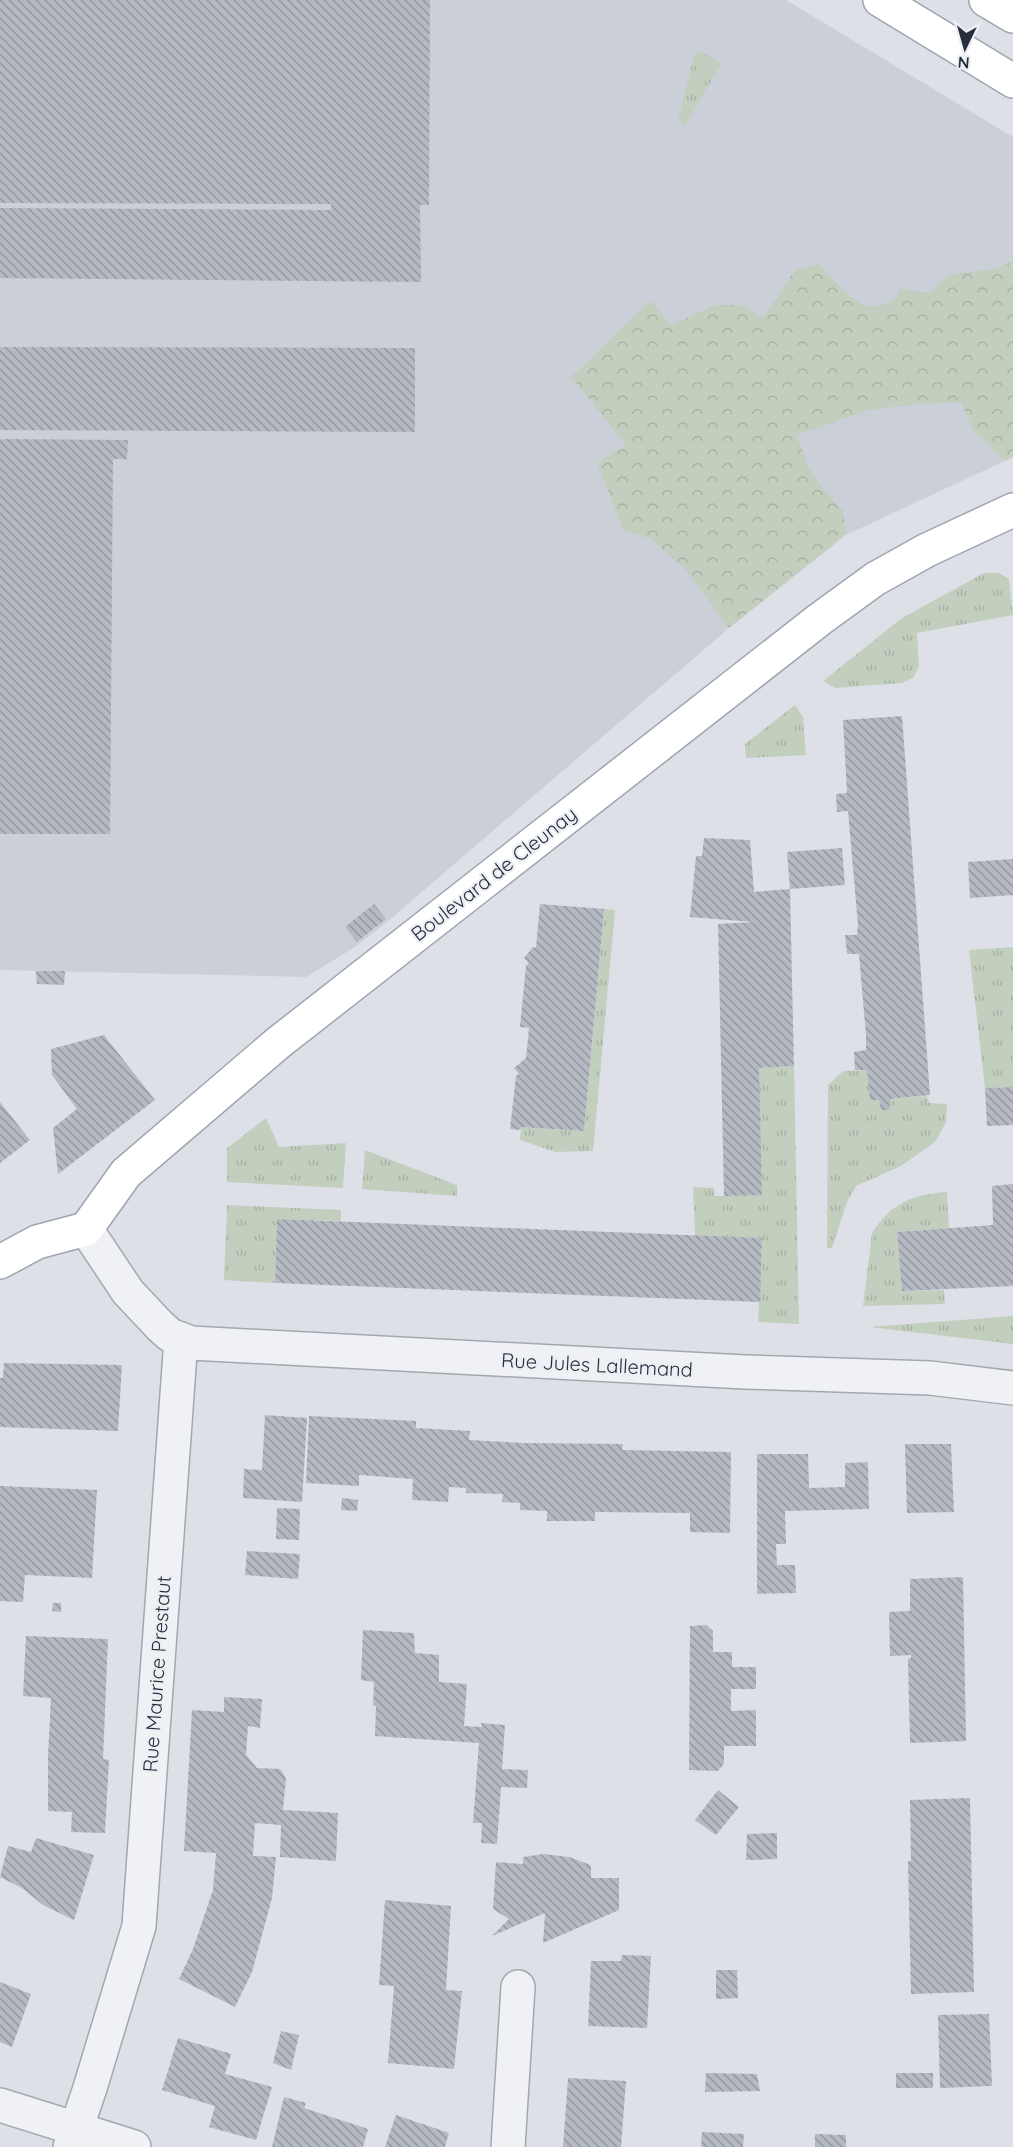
<svg xmlns="http://www.w3.org/2000/svg" width="1013" height="2147" viewBox="0 0 1013 2147" font-family="Quicksand,sans-serif">
<defs>
<pattern id="grass-tufts" width="24" height="20" patternUnits="userSpaceOnUse" patternTransform="scale(1.5)"><rect width="24" height="20" fill="#c2cfbf"/><path d="M3 7l-1-3M5 7V3M7 7l1-3M15 17l-1-3M17 17v-4M19 17l1-3" fill="none" stroke="#a7b2a5"/></pattern>
<pattern id="forest-crowns" width="20" height="18" patternUnits="userSpaceOnUse" patternTransform="scale(1.5)"><rect width="20" height="18" fill="#c2cfbf"/><path d="M2 6a3 3 0 1 1 6 0M12 15a3 3 0 1 1 6 0" fill="none" stroke="#a7b2a5"/></pattern>
<pattern id="building-back-hatch" width="6" height="6" patternUnits="userSpaceOnUse" patternTransform="scale(1.5)"><rect width="6" height="6" fill="#b5b9c2"/><path d="M-1 5l2 2M0 0l6 6M5-1l2 2" fill="none" stroke="#93979f"/></pattern>
</defs>
<rect width="100%" height="100%" fill="#dde0e6"/>
<!-- built -->
<path fill="#cbcfd8" d="M 0,0 L 786,0 L 1013,137 L 1013,457 L 846,535 L 729,628 L 387,922 L 355,947 L 306,977 L 0,970 Z"/>
<!-- grass -->
<path fill="url(#grass-tufts)" d="M 698,52 L 702,52 L 722,63 L 685,125 L 678,121 L 694,55 Z
M 984,573 L 999,573 L 1009,579 L 1013,615 L 917,633 L 919,666 L 913,678 L 902,683 L 835,688 L 823,681 L 902,618 Z
M 795,705 L 803,717 L 806,755 L 746,758 L 745,744 Z
M 604,909 L 615,910 L 593,1151 L 556,1152 L 520,1140 L 521,1127 L 584,1131 Z
M 1013,947 L 1013,1087 L 985,1088 L 969,950 Z
M 794,1066 L 799,1324 L 758,1322 L 762,1238 L 695,1236 L 693,1187 L 714,1188 L 714,1196 L 724,1196 L 759,1068 Z
M 867,1070 L 879,1100 L 881,1110 L 890,1110 L 889,1099 L 927,1096 L 929,1103 L 947,1104 L 946,1122 L 935,1142 L 901,1166 L 856,1186 L 847,1202 L 832,1248 L 827,1248 L 828,1085 L 843,1071 Z
M 266,1118 L 279,1147 L 346,1143 L 343,1188 L 227,1182 L 227,1148 Z
M 365,1150 L 457,1185 L 457,1196 L 362,1189 Z
M 947,1192 L 949,1228 L 897,1232 L 902,1291 L 944,1290 L 945,1304 L 863,1306 L 872,1233 C 892,1202 912,1195 947,1192 Z
M 227,1205 L 341,1210 L 341,1221 L 277,1219 L 275,1283 L 224,1280 Z
M 1013,1316 L 1013,1344 L 870,1327 Z"/>
<!-- forest -->
<path fill="url(#forest-crowns)" d="M 1013,261 L 1013,457 L 1005,461 L 973,430 L 961,402 L 917,404 L 869,410 L 797,435 L 807,465 L 820,485 L 843,511 L 846,534 L 729,628 L 686,570 L 651,539 L 624,531 L 597,463 L 626,445 L 571,377 L 651,300 L 671,325 L 714,305 L 740,305 L 763,317 L 776,299 L 795,270 L 819,264 C 830,277 858,311 878,306 C 884,305 890,302 895,299 L 901,288 L 918,292 L 932,292 L 947,275 L 998,268 Z"/>
<!-- building -->
<path fill="url(#building-back-hatch)" d="M 0,0 L 430,0 L 429,205 L 420,205 L 421,282 L 0,278 L 0,208 L 331,210 L 331,204 L 0,203 Z
M 0,347 L 415,348 L 415,432 L 0,430 Z
M 0,439 L 128,440 L 127,459 L 113,459 L 110,834 L 0,834 Z
M 902,716 L 930,1095 L 889,1099 L 890,1110 L 881,1110 L 879,1100 L 870,1100 L 867,1070 L 855,1070 L 854,1052 L 866,1050 L 866,1035 L 859,954 L 847,954 L 845,935 L 857,935 L 858,925 L 848,811 L 837,812 L 836,794 L 847,793 L 843,720 Z
M 704,838 L 750,840 L 754,892 L 790,889 L 794,1066 L 759,1068 L 762,1195 L 724,1196 L 718,924 L 754,922 L 690,917 L 696,856 L 702,856 Z
M 842,848 L 845,885 L 790,889 L 787,852 Z
M 1013,859 L 1013,895 L 970,898 L 968,862 Z
M 374,904 L 386,919 L 357,942 L 345,927 Z
M 540,904 L 604,909 L 584,1131 L 521,1127 L 520,1130 L 510,1129 L 516,1076 L 519,1074 L 514,1068 L 526,1058 L 529,1028 L 520,1027 L 526,966 L 529,963 L 524,958 L 533,947 L 536,948 Z
M 36,971 L 65,971 L 64,985 L 37,984 Z
M 104,1035 L 155,1100 L 58,1174 L 53,1128 L 77,1109 L 52,1075 L 51,1049 Z
M 1013,1087 L 1013,1125 L 987,1126 L 985,1088 Z
M 0,1102 L 30,1140 L 0,1163 Z
M 1013,1184 L 1013,1286 L 902,1291 L 897,1232 L 993,1225 L 992,1186 Z
M 277,1219 L 762,1238 L 760,1302 L 275,1283 Z
M 4,1363 L 122,1365 L 118,1431 L 0,1427 L 0,1378 L 3,1378 Z
M 265,1415 L 307,1418 L 302,1502 L 243,1498 L 244,1469 L 262,1470 Z
M 309,1416 L 416,1421 L 416,1428 L 470,1431 L 469,1440 L 523,1443 L 623,1444 L 622,1450 L 731,1452 L 730,1533 L 690,1532 L 690,1513 L 595,1512 L 595,1521 L 547,1521 L 547,1511 L 520,1510 L 520,1503 L 502,1502 L 503,1494 L 466,1493 L 466,1488 L 449,1487 L 448,1502 L 412,1500 L 413,1479 L 359,1475 L 359,1486 L 306,1483 Z
M 905,1444 L 951,1444 L 954,1512 L 907,1513 Z
M 757,1454 L 808,1454 L 809,1488 L 845,1487 L 845,1463 L 868,1462 L 869,1509 L 785,1511 L 786,1544 L 776,1544 L 777,1565 L 795,1565 L 796,1593 L 757,1594 Z
M 0,1486 L 97,1490 L 92,1578 L 25,1575 L 23,1602 L 0,1601 Z
M 342,1498 L 358,1500 L 357,1511 L 341,1510 Z
M 277,1508 L 300,1509 L 299,1540 L 276,1539 Z
M 247,1551 L 300,1554 L 298,1579 L 245,1575 Z
M 963,1577 L 966,1741 L 910,1743 L 908,1659 L 911,1658 L 911,1655 L 890,1656 L 889,1612 L 910,1611 L 910,1579 Z
M 53,1603 L 61,1603 L 61,1612 L 52,1611 Z
M 706,1625 L 713,1631 L 713,1652 L 732,1652 L 732,1667 L 756,1667 L 756,1689 L 731,1689 L 731,1711 L 756,1710 L 756,1746 L 724,1746 L 724,1764 L 718,1771 L 689,1770 L 690,1626 Z
M 363,1630 L 414,1633 L 415,1653 L 439,1655 L 439,1682 L 467,1684 L 464,1726 L 482,1727 L 481,1723 L 505,1725 L 502,1769 L 528,1770 L 527,1788 L 501,1787 L 497,1844 L 481,1843 L 482,1823 L 473,1823 L 479,1743 L 375,1736 L 376,1706 L 373,1705 L 374,1682 L 361,1680 Z
M 26,1636 L 108,1639 L 103,1759 L 109,1760 L 105,1833 L 71,1832 L 72,1812 L 48,1811 L 48,1755 L 51,1698 L 23,1696 Z
M 224,1697 L 262,1699 L 260,1728 L 248,1726 L 246,1755 L 257,1768 L 280,1769 L 286,1778 L 283,1810 L 338,1813 L 336,1861 L 280,1857 L 281,1825 L 255,1823 L 253,1856 L 276,1857 L 272,1898 L 252,1972 L 235,2007 L 179,1979 L 193,1949 L 213,1890 L 216,1853 L 184,1851 L 192,1710 L 224,1712 Z
M 718,1790 L 739,1807 L 716,1835 L 695,1820 Z
M 970,1798 L 974,1992 L 911,1994 L 908,1861 L 911,1861 L 910,1800 Z
M 777,1833 L 777,1859 L 746,1860 L 747,1834 Z
M 36,1838 L 94,1855 L 74,1920 L 43,1905 L 22,1888 L 0,1877 L 8,1846 L 31,1852 Z
M 543,1854 L 569,1857 L 588,1864 L 591,1866 L 591,1878 L 619,1878 L 619,1910 L 543,1943 L 545,1913 L 492,1936 L 509,1919 L 493,1909 L 496,1862 L 523,1864 L 523,1857 Z
M 385,1900 L 451,1906 L 446,1990 L 462,1991 L 454,2069 L 388,2063 L 394,1986 L 379,1985 Z
M 622,1955 L 651,1956 L 647,2028 L 588,2026 L 591,1961 L 621,1961 Z
M 716,1970 L 737,1970 L 738,1998 L 716,1999 Z
M 0,1982 L 31,1994 L 12,2047 L 0,2042 Z
M 989,2014 L 992,2086 L 940,2088 L 938,2015 Z
M 281,2031 L 299,2035 L 291,2070 L 273,2063 Z
M 178,2038 L 231,2054 L 225,2074 L 272,2087 L 256,2140 L 209,2127 L 215,2106 L 162,2090 Z
M 706,2073 L 757,2074 L 760,2091 L 705,2092 Z
M 896,2073 L 933,2073 L 933,2088 L 896,2088 Z
M 568,2078 L 626,2081 L 621,2147 L 563,2147 Z
M 284,2097 L 306,2103 L 304,2108 L 368,2129 L 363,2147 L 272,2147 Z
M 396,2115 L 449,2133 L 445,2147 L 385,2147 Z
M 702,2132 L 744,2134 L 743,2147 L 701,2147 Z
M 815,2134 L 846,2135 L 846,2147 L 815,2147 Z"/>
<g fill="none" stroke-linecap="round" stroke-linejoin="round">
<defs>
<path id="minor" d="M 86,1229 L 128,1292 L 160,1326 L 170,1335 L 191,1343 L 745,1372 L 930,1378 L 1013,1388
M 0,2105 L 134,2147
M 70,2147 L 90,2088 L 139,1926 L 181,1339
M 508,2147 L 518,1987"/>
<path id="major" d="M 880,0 L 1013,81
M 986,0 L 1013,16
M 0,1262 L 37,1242 L 86,1229 L 126,1173 L 278,1043 L 820,619 L 875,579 L 927,550 L 1013,510"/>
</defs>
<!-- minor casing -->
<use href="#minor" stroke="#a3a7b0" stroke-width="36"/>
<!-- major casing -->
<use href="#major" stroke="#9da5b1" stroke-width="36"/>
<!-- minor -->
<use href="#minor" stroke="#eff1f5" stroke-width="33"/>
<!-- major -->
<use href="#major" stroke="#fff" stroke-width="33"/>
</g>
<g text-anchor="middle" stroke-width="4.5" stroke-linejoin="round" paint-order="stroke">
<!-- street labels -->
<g font-size="20" fill="#272e3c" stroke="#eceff4">
<text transform="translate(494 874) rotate(-38)" y="7">Boulevard de Cleunay</text>
<text transform="translate(597 1365) rotate(3)" y="7">Rue Jules Lallemand</text>
<text transform="translate(157 1674) rotate(-86)" y="7">Rue Maurice Prestaut</text>
</g>
</g>
<!-- north arrow -->
<g transform="translate(965 48) rotate(185)" stroke="#eceff4" stroke-width="4.5" paint-order="stroke">
<path d="M0-4.5L10 22L0 15L-10 22Z" fill="#272e3c"/>
<text y="-9" font-size="16" font-weight="bold" text-anchor="middle" fill="#272e3c">N</text>
</g>
</svg>
